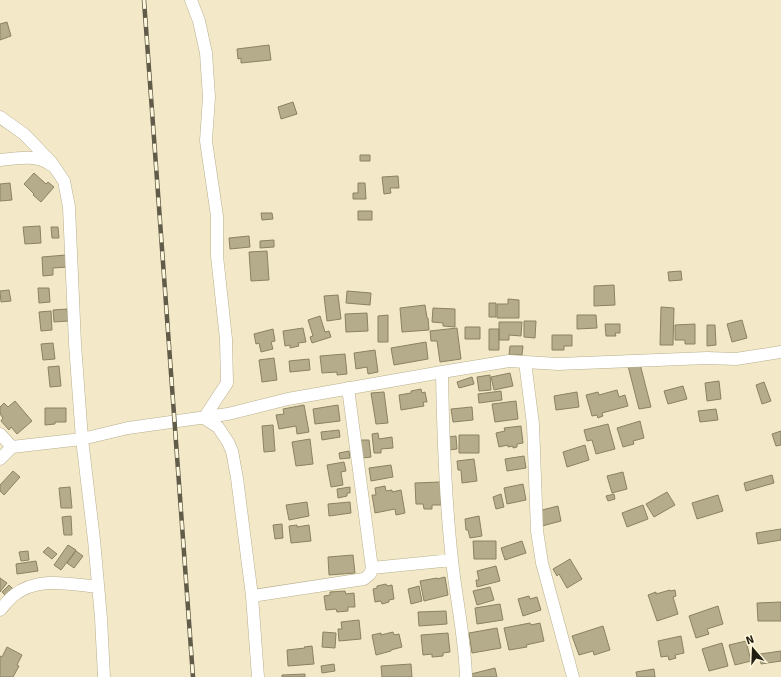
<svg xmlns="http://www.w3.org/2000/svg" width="781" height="677" viewBox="0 0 781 677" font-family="Signika,sans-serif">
<rect width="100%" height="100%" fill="#f3e9c8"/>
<!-- building -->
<path fill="#b5ac8c" stroke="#8b8263" d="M 7,22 L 11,36 L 0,40 L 0,24 Z
M 269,45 L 271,60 L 241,63 L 241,58 L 238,59 L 237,49 Z
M 293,102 L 297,114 L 281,119 L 278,107 Z
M 360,155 L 370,155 L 370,161 L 360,161 Z
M 34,173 L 46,184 L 48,182 L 54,187 L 41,202 L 33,195 L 34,194 L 24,184 Z
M 398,176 L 399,188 L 390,188 L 391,193 L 384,194 L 382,177 Z
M 10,183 L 12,200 L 0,201 L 0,184 Z
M 358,183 L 365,183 L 366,199 L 353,199 L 353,193 L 358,193 Z
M 358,211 L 372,211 L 372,220 L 358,220 Z
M 261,213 L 272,213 L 273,219 L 262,220 Z
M 40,226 L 41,243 L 25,244 L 23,227 Z
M 51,227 L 58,227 L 59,238 L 52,238 Z
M 249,236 L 250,247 L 230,249 L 229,238 Z
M 274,240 L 274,247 L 260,248 L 260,241 Z
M 267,251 L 269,280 L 251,281 L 249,252 Z
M 66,255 L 67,267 L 53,268 L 53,275 L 43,276 L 42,257 Z
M 681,271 L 682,280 L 669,281 L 668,272 Z
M 614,285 L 615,305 L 594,306 L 594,286 Z
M 38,288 L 49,288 L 50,302 L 39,303 Z
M 9,290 L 11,301 L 1,302 L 0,291 Z
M 347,291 L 371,293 L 370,305 L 346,303 Z
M 338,295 L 341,319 L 327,321 L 324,296 Z
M 508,299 L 519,300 L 519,318 L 497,318 L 497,304 L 508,304 Z
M 489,303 L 496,303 L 496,317 L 489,317 Z
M 425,305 L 427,318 L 428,318 L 429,330 L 402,332 L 400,308 Z
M 661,307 L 674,308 L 673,345 L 660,345 Z
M 433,308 L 455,309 L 455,327 L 443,326 L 443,323 L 432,322 Z
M 67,309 L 68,321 L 54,322 L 53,310 Z
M 51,311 L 52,330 L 41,331 L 39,312 Z
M 367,313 L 368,331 L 346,332 L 345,314 Z
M 388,315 L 388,342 L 378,342 L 378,316 Z
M 577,315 L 596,315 L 597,328 L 577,329 Z
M 320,316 L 325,332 L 329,331 L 331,337 L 312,343 L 310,337 L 313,336 L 308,320 Z
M 742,320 L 747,338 L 732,342 L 727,324 Z
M 524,321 L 536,321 L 535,338 L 524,337 Z
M 499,322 L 522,322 L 521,336 L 509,335 L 509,340 L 499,340 Z
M 605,324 L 620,324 L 620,333 L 615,333 L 616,336 L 606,336 Z
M 695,324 L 695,344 L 685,344 L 685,340 L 675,340 L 675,325 Z
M 707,325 L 715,325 L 716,345 L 707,346 Z
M 465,327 L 480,327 L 480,339 L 465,339 Z
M 303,328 L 306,342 L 298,343 L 299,346 L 290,348 L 290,345 L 285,346 L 283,331 Z
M 457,328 L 461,359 L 440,362 L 437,341 L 431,341 L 430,331 Z
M 273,329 L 275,341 L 271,342 L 273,349 L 261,352 L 259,343 L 256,344 L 254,334 Z
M 489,329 L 499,329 L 499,350 L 489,350 Z
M 552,335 L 572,335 L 572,346 L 564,346 L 564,350 L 552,350 Z
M 426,342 L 428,359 L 394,365 L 391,348 Z
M 53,343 L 55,359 L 43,360 L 41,344 Z
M 510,346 L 523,346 L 522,355 L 509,355 Z
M 375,350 L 378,372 L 368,374 L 367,367 L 356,369 L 354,353 Z
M 345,354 L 347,374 L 337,375 L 337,372 L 322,373 L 320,356 Z
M 274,358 L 277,380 L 262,382 L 259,360 Z
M 309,359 L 310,370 L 290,372 L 289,361 Z
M 640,364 L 651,407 L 639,409 L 628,366 Z
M 59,366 L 61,386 L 50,387 L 48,367 Z
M 510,373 L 513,386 L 494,390 L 491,377 Z
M 490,375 L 491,390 L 479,391 L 477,377 Z
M 472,377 L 474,384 L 459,388 L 457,382 Z
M 719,381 L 721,399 L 707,401 L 705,383 Z
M 764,382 L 771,401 L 762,404 L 756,385 Z
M 683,386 L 687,399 L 668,404 L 664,391 Z
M 421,389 L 422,393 L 425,392 L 427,402 L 423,402 L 424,406 L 401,410 L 399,395 L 411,393 L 411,391 Z
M 617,390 L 619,397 L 625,395 L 628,406 L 602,413 L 603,416 L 598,418 L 597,415 L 592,416 L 586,395 L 598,392 L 599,395 Z
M 501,391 L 502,400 L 479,403 L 478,394 Z
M 384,392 L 388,423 L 376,424 L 371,393 Z
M 577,392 L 579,407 L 556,410 L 554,396 Z
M 15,401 L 32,421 L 17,434 L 11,427 L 9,430 L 1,421 L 3,418 L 0,414 L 0,407 L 4,403 L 8,407 Z
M 516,401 L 518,419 L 495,422 L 492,404 Z
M 304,405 L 309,432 L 297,434 L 296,426 L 279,429 L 276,415 L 284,414 L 283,409 Z
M 338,405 L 340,421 L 315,424 L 313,409 Z
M 472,407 L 473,420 L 453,422 L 451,409 Z
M 45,408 L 66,408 L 66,422 L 55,422 L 55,424 L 45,425 Z
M 716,409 L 718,420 L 700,422 L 698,411 Z
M 640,421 L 644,438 L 633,441 L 634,444 L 623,447 L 617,428 Z
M 608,424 L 615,449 L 596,454 L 592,440 L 587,441 L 584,430 Z
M 273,425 L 275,451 L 264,452 L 262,426 Z
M 521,426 L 523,443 L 517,444 L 517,447 L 513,448 L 513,446 L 508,447 L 508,445 L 499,447 L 496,433 L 505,431 L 504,428 Z
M 339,430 L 340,437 L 322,440 L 321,432 Z
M 781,431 L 781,445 L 776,446 L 772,434 Z
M 378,433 L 379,439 L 392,437 L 393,448 L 381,449 L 381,453 L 374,453 L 372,434 Z
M 459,435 L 479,435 L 479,453 L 459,453 Z
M 456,436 L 457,449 L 449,450 L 447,437 Z
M 310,439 L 313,464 L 296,466 L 292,442 Z
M 361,440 L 369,440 L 371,457 L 362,458 Z
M 585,445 L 589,460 L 567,467 L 563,452 Z
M 349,451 L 350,458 L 340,459 L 339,453 Z
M 524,456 L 526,468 L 507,471 L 505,459 Z
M 474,459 L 477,481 L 462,483 L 461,470 L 458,470 L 457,461 Z
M 344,462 L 346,471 L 341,472 L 343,485 L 331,487 L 327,465 Z
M 391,465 L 393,477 L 371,481 L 369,468 Z
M 13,471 L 20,477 L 4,495 L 0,491 L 0,485 Z
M 623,472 L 627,489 L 612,493 L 607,476 Z
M 772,475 L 774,483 L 746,491 L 744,483 Z
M 440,482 L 441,505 L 432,505 L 432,509 L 424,509 L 423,504 L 416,504 L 415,483 Z
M 523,484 L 526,500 L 507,504 L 504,488 Z
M 385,486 L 386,491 L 392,490 L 392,492 L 401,490 L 405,513 L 396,515 L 395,509 L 375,513 L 372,495 L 376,495 L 375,488 Z
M 70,487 L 72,508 L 61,508 L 59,488 Z
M 350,487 L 350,493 L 347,493 L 347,496 L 338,498 L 337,489 Z
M 667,492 L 675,505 L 654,517 L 646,504 Z
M 501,494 L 504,507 L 496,509 L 493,497 Z
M 614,494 L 615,499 L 608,501 L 606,496 Z
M 718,495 L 723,511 L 697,519 L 692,503 Z
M 307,502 L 309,516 L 289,520 L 286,505 Z
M 350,502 L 351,513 L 329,516 L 328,504 Z
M 643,505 L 648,519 L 627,527 L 622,513 Z
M 558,506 L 561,521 L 542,526 L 538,511 Z
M 71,516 L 72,535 L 64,535 L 62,517 Z
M 479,516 L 482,536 L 470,538 L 468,530 L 466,530 L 465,519 Z
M 282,524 L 283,538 L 275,539 L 273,525 Z
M 297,525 L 297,527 L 309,525 L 311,541 L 291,543 L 289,526 Z
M 781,529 L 781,540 L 758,544 L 756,533 Z
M 473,541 L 496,541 L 496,559 L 474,559 Z
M 522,541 L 526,553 L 505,560 L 501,548 Z
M 68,545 L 76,550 L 61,570 L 54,565 Z
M 48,547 L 57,554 L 52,559 L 43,552 Z
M 28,551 L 29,560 L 21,561 L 19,552 Z
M 76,551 L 83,556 L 74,568 L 67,563 Z
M 353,555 L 355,573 L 329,575 L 328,557 Z
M 570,559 L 582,579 L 567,588 L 559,574 L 557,576 L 553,569 Z
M 36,561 L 38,571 L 17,574 L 16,564 Z
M 496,566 L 500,581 L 477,587 L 476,580 L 479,580 L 477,571 Z
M 445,577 L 448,595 L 424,601 L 420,581 L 437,578 L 437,579 Z
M 0,578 L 7,583 L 0,592 Z
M 386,584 L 387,586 L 392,585 L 394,599 L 389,600 L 389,602 L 382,604 L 381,601 L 375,602 L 373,589 L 377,588 L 377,586 Z
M 9,585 L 14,590 L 7,597 L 2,592 Z
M 419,586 L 422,601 L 411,604 L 408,589 Z
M 490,587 L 494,600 L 477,605 L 473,591 Z
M 670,590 L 670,591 L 675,590 L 676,596 L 673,597 L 678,614 L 657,621 L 648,595 L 656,592 L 656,594 Z
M 345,591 L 346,594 L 354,593 L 355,607 L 348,607 L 348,611 L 337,612 L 336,609 L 326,610 L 324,596 L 330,595 L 330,592 Z
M 529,596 L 530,599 L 537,597 L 541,610 L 523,616 L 518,599 Z
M 781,602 L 781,621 L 758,621 L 757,603 Z
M 500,604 L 503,620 L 477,624 L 475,608 Z
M 718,606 L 723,624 L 707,629 L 709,634 L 696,638 L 689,616 Z
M 446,611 L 447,624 L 419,626 L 418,612 Z
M 359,620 L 361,639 L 339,641 L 338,629 L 342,629 L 341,622 Z
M 530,623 L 531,625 L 540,623 L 544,641 L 526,645 L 527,647 L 509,650 L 504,628 Z
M 603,626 L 610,650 L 594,655 L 593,651 L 579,655 L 572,636 Z
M 497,628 L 501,648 L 472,653 L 469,633 Z
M 323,632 L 336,633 L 335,648 L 322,647 Z
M 393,632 L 394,635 L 399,634 L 402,647 L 391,650 L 391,651 L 376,655 L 372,635 L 381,633 L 381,635 Z
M 448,633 L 450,652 L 443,653 L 443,656 L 432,657 L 432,654 L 423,655 L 421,635 Z
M 681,636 L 684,653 L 675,655 L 676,658 L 669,660 L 668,656 L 661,657 L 658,641 Z
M 746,641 L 751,661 L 735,665 L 729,645 Z
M 722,643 L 728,666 L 709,671 L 702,649 Z
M 312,646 L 314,664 L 288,666 L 287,650 L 305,648 L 304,647 Z
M 7,647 L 22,655 L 17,665 L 19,666 L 13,677 L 0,677 L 0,656 L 2,657 Z
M 781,651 L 781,661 L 761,664 L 760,654 Z
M 334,664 L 335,671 L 322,673 L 321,666 Z
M 411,664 L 412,677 L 382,677 L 381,666 Z
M 495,668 L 497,677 L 472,677 L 471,674 Z
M 654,669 L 655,677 L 637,677 L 636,672 Z
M 305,674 L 305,677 L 282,677 L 282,675 Z"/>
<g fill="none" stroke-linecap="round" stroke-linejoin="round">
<defs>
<path id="minor" d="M 191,0 L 199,21 L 206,53 L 209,97 L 206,141 L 217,216 L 217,256 L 226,339 L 227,383 L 204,418 L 218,427 L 228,442 L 232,451 L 237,478 L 252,596 L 258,677
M 0,117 L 24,134 L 51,162 L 64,181 L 69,207 L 75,344 L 82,439 L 94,540 L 101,618 L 104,677
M 0,160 C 17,158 37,154 51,165
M 525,362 L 533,424 L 537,531 L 542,563 L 573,677
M 442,372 C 443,434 445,497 452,560 C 456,599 465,638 466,677
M 0,434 L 12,447
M 0,459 L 12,447 L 82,439 L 128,428 L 228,414 L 288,399 L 442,372 L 509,361 L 558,364 L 707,358 L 736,359 L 781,352
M 372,568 L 452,560
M 252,596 L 364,579 L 370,574 L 372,568 L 348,388
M 0,610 C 4,606 8,600 13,596 C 37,576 70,584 98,587"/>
</defs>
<!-- minor casing -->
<use href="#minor" stroke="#b8af8f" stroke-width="13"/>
<!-- minor -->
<use href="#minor" stroke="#fff" stroke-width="12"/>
<defs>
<path id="rail" d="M 144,0 L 193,677"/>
</defs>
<!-- rail casing -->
<use href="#rail" stroke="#615c49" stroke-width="4.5"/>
<!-- rail -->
<use href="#rail" stroke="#fff7dc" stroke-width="3" stroke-dasharray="9" stroke-linecap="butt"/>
</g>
<!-- north arrow -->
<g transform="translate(753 649) rotate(341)" stroke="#fff7dc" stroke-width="3" paint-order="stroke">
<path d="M0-3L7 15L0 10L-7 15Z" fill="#211e11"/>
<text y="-6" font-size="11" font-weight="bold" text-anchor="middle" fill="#211e11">N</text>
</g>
</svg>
